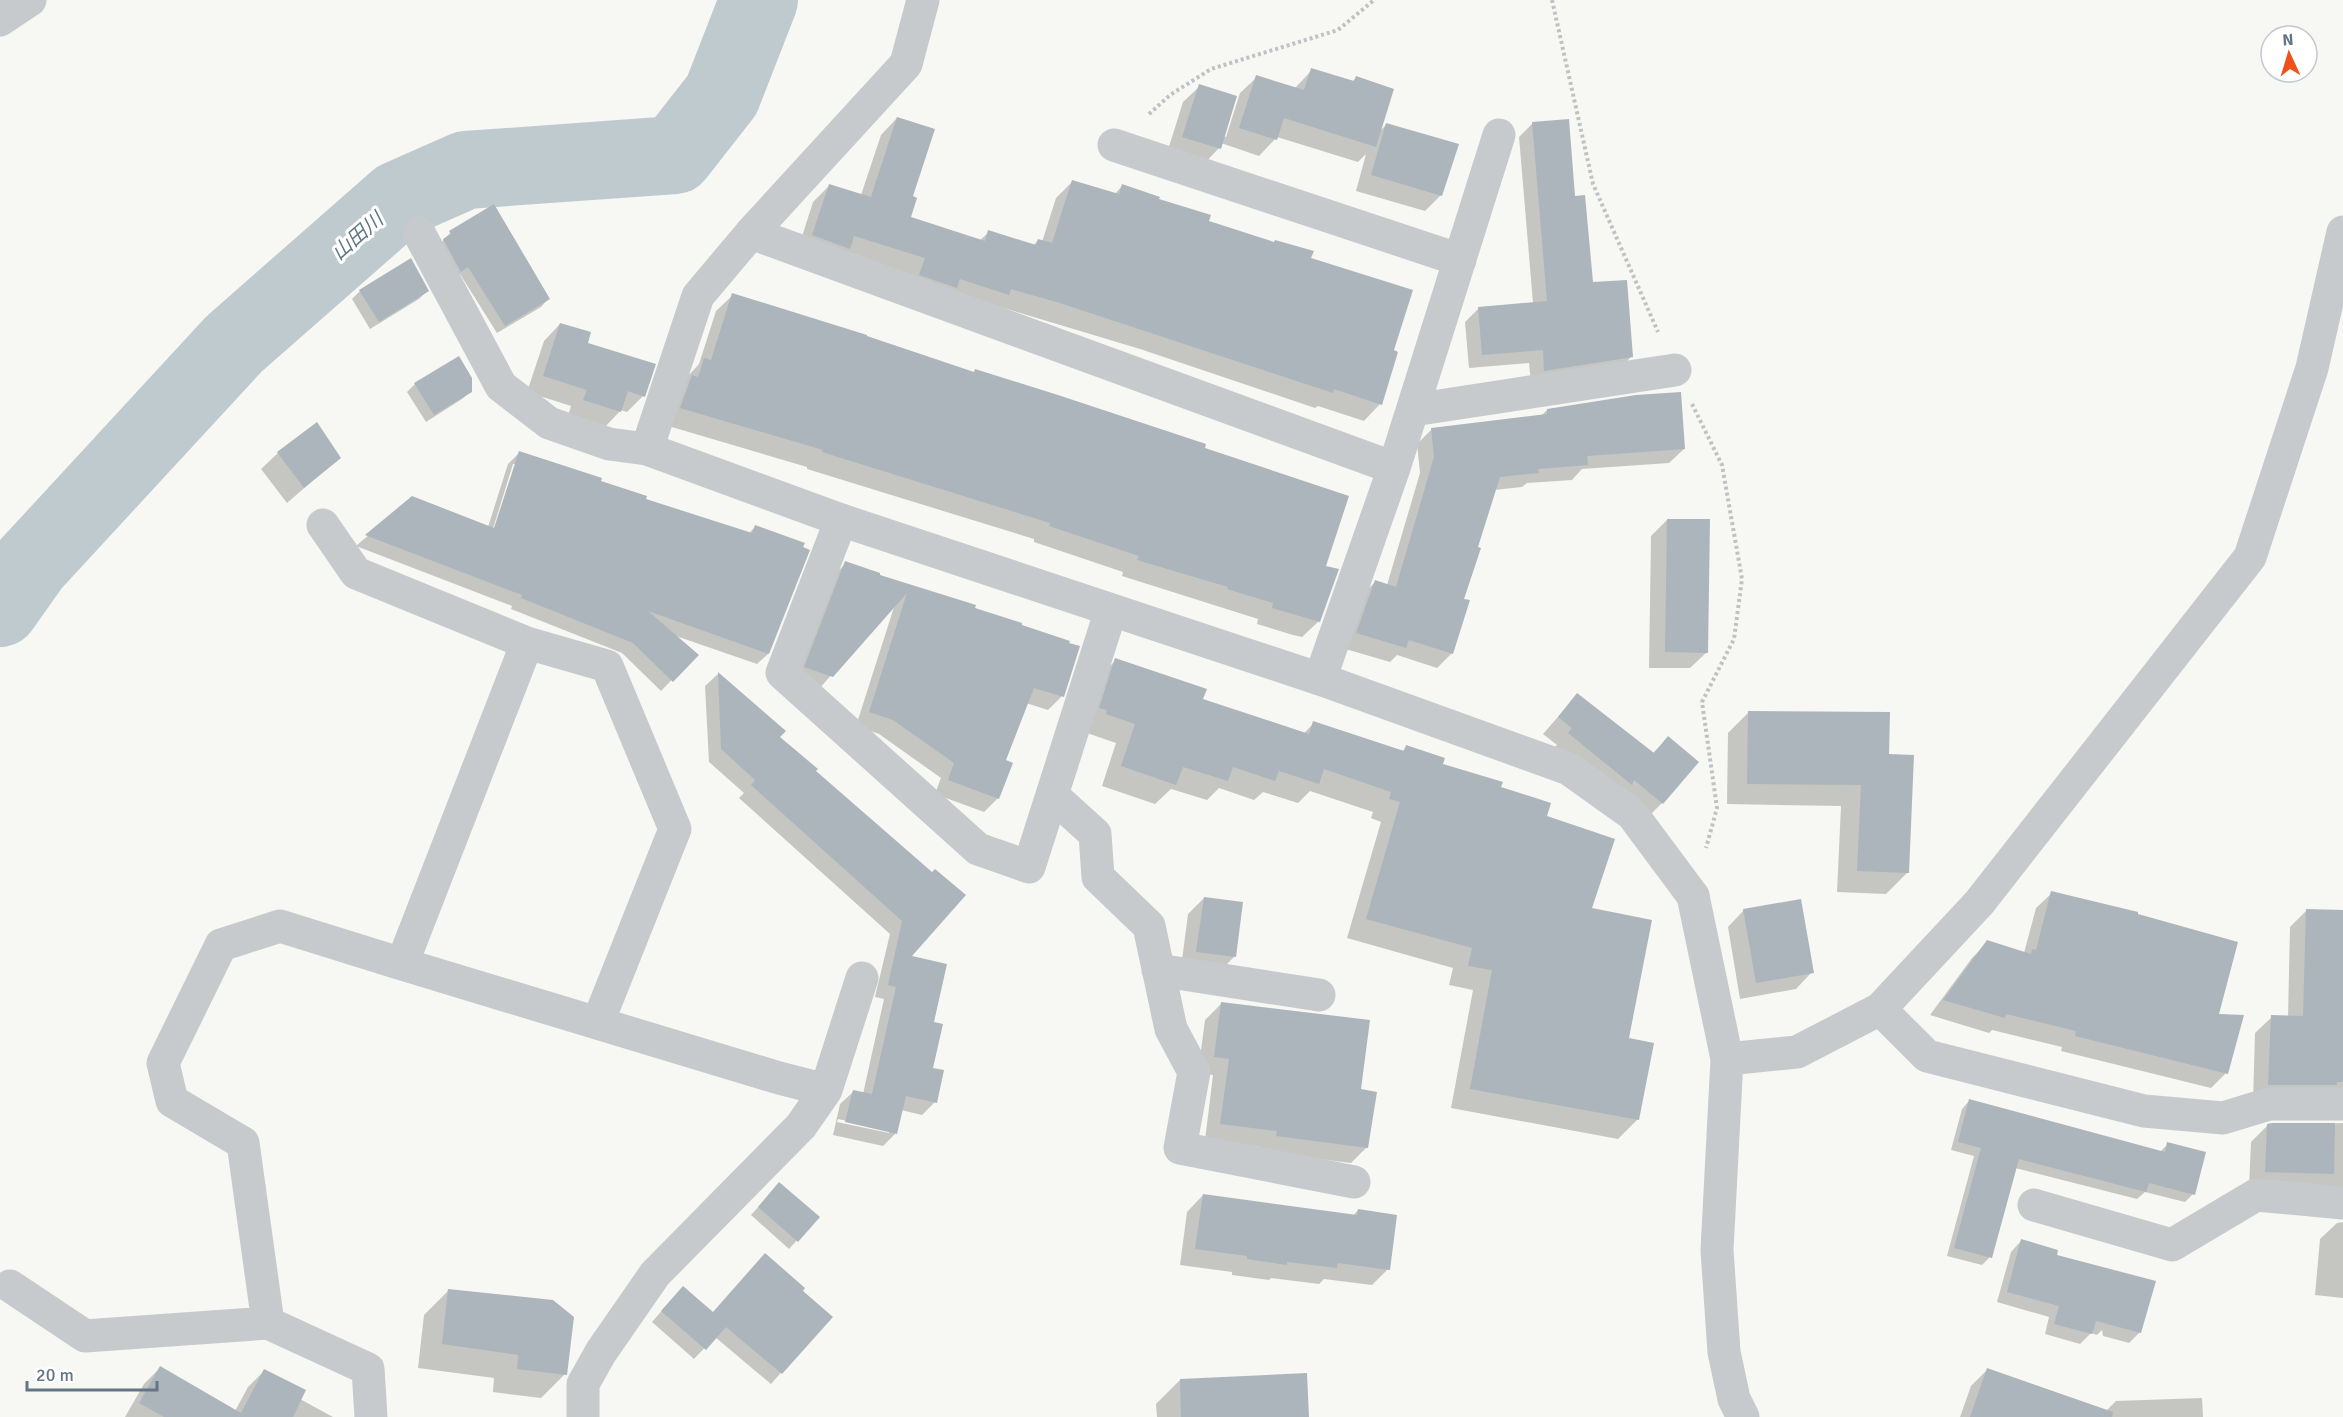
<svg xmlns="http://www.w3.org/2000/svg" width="2343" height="1417" viewBox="0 0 2343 1417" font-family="Signika,'Noto Sans JP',sans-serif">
<rect width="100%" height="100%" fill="#f7f7f3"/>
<!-- shadow -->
<path fill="#0003" fill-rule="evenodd" d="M 1312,70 L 1352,82 L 1356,78 L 1378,133 L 1386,125 L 1441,195 L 1425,211 L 1356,191 L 1366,154 L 1358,162 L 1277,137 L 1259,156 L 1221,143 L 1219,148 L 1203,165 L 1167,153 L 1183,102 L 1200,86 L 1223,136 L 1226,137 L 1240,93 L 1257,77 L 1295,88 Z
M 897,118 L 911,197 L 909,218 L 979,241 L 989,232 L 1033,246 L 1038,240 L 1042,242 L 1056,198 L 1072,182 L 1114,195 L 1122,186 L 1207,222 L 1310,259 L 1392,351 L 1396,353 L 1380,404 L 1364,421 L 1318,406 L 1315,408 L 1140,349 L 997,306 L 797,252 L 813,202 L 829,186 L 861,195 L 881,135 Z
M 1533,123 L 1573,197 L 1592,284 L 1631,357 L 1617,371 L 1531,384 L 1529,363 L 1469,368 L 1465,322 L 1478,309 L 1533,303 L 1519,137 Z
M 450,233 L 548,299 L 541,307 L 497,333 L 460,274 L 453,278 L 436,248 Z
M 360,291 L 427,291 L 419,299 L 370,329 L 352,299 Z
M 733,295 L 1203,449 L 1324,567 L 1319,621 L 1302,637 L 1293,635 L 1257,624 L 1258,619 L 1122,576 L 1123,572 L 1034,542 L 1034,539 L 807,469 L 807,467 L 665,425 L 688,376 L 699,364 L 716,311 Z
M 560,324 L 586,344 L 643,396 L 627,412 L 621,410 L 604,428 L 568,416 L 571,406 L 527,392 L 544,341 Z
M 458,358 L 471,391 L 462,399 L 426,422 L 407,392 L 415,384 Z
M 1547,410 L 1684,449 L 1669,463 L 1582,469 L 1572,480 L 1527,483 L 1522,487 L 1494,490 L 1462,600 L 1452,653 L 1437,668 L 1397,655 L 1390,662 L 1342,648 L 1360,597 L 1375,582 L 1387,585 L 1420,473 L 1417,444 L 1432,429 L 1541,416 Z
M 316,425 L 339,458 L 287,503 L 261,469 L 278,453 Z
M 519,453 L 644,500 L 749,533 L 755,527 L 768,654 L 757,664 L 673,635 L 696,655 L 661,691 L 622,653 L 511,609 L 512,606 L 356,546 L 412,498 L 488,527 L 508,464 ZM 513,464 L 516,464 L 493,536 L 491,535 Z
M 1667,520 L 1707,652 L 1690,668 L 1649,668 L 1651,536 Z
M 846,563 L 973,609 L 1062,696 L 1048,710 L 1026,703 L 1004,761 L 998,798 L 984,812 L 935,794 L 941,778 L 879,734 L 856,726 L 895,604 L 818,690 L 791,681 L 832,577 Z
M 1116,660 L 1202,700 L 1303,734 L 1314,723 L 1402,752 L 1406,747 L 1441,765 L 1500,788 L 1545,817 L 1590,909 L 1627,1039 L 1638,1119 L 1618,1139 L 1451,1108 L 1473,990 L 1449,985 L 1453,968 L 1347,938 L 1381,822 L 1371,818 L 1373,812 L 1310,791 L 1298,803 L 1263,792 L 1254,800 L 1219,788 L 1207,800 L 1171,789 L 1155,804 L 1102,786 L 1116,743 L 1087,733 L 1096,680 Z
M 718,674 L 783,731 L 778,737 L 814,771 L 932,874 L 909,957 L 932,1023 L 931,1069 L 935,1102 L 922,1115 L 901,1110 L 896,1133 L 883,1146 L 833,1135 L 840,1104 L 853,1092 L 863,1094 L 884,999 L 875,997 L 890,934 L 739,798 L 744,793 L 709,762 L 705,686 ZM 838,1119 L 889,1130 L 889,1133 L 837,1122 Z
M 1577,695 L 1652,754 L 1668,738 L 1662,803 L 1646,819 L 1552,750 L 1557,745 L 1543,734 Z
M 1749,712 L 1888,755 L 1907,873 L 1886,894 L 1837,892 L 1841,806 L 1727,804 L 1728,733 Z
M 2052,893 L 2226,1073 L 2211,1088 L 2061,1051 L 2062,1047 L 1992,1030 L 1989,1033 L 1930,1015 L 1972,958 L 1988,942 L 2024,953 L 2036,908 Z
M 1204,898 L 1234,957 L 1218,973 L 1181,968 L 1188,914 Z
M 1744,910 L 1812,972 L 1796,989 L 1740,999 L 1728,927 Z
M 2306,911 L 2343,912 L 2343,1092 L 2253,1101 L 2255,1033 L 2272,1017 L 2288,1017 L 2290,927 Z
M 1222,1003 L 1359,1091 L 1367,1147 L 1351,1163 L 1261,1152 L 1261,1147 L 1205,1140 L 1213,1075 L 1198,1073 L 1205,1020 Z
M 1969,1101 L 2160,1152 L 2168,1144 L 2193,1194 L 2185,1202 L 2145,1192 L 2137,1199 L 2015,1168 L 1990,1257 L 1982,1265 L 1947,1256 L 1974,1156 L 1951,1150 L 1962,1109 Z
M 2343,1123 L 2343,1211 L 2249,1188 L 2251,1142 L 2267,1126 Z
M 772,1192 L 818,1217 L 789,1249 L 751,1215 Z
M 1203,1195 L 1353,1216 L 1358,1210 L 1388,1269 L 1372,1285 L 1324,1279 L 1319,1284 L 1271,1278 L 1269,1280 L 1232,1275 L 1232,1272 L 1180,1265 L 1187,1212 Z
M 2343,1222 L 2343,1298 L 2315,1295 L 2320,1239 L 2337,1223 Z
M 2021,1241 L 2055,1257 L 2140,1332 L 2129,1343 L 2103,1336 L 2102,1330 L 2097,1335 L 2091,1333 L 2080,1344 L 2045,1334 L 2049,1317 L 1997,1302 L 2011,1252 Z
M 448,1291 L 565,1374 L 541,1398 L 493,1392 L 494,1378 L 418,1368 L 424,1315 Z
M 801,1291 L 830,1317 L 771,1384 L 715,1337 L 694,1359 L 652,1322 L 673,1298 L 713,1314 Z
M 160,1368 L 235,1411 L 248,1387 L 264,1371 L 300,1399 L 333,1417 L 125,1417 L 144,1384 Z
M 1988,1369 L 2076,1417 L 1960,1417 L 1971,1386 Z
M 1180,1380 L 1307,1417 L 1157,1417 L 1156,1404 Z
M 2202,1398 L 2203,1417 L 2100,1417 L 2116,1401 Z"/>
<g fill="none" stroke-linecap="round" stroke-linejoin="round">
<!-- river -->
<path stroke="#bfcacf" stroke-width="78" d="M 0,608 L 31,564 L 234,344 L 398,200 L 466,170 L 675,155 L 722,95 L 759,0"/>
</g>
<!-- building -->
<path fill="#acb5bb" d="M 1311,68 L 1354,81 L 1356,76 L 1394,89 L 1376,147 L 1284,118 L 1277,140 L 1239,128 L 1256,75 L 1304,90 Z
M 1199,84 L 1237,96 L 1221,149 L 1182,137 Z
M 897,117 L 935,129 L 913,196 L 917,198 L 911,217 L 985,241 L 988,230 L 1036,245 L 1038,239 L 1052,243 L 1072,180 L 1119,194 L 1122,184 L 1160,197 L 1159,199 L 1211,215 L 1209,221 L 1274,242 L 1275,240 L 1314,251 L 1311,258 L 1413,290 L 1394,350 L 1398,352 L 1382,405 L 1334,389 L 1333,393 L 1060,303 L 1011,289 L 1009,295 L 960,279 L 957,288 L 919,275 L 925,258 L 854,236 L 850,249 L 812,235 L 829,184 L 871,197 Z
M 1569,119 L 1575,196 L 1585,195 L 1593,282 L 1627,280 L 1633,357 L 1544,371 L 1543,350 L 1482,355 L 1478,307 L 1547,301 L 1532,122 Z
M 1386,123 L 1459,144 L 1442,196 L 1371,175 Z
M 494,204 L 550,299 L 505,326 L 468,267 L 461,272 L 443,239 L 451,234 L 449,231 Z
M 411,258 L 429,291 L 379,322 L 359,290 Z
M 732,293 L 867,335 L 867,336 L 974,372 L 975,369 L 1061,396 L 1206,444 L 1205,448 L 1349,496 L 1326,566 L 1339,569 L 1320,622 L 1272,608 L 1273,603 L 1227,589 L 1228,587 L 1137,560 L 1139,556 L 1049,526 L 1050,523 L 822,452 L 823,450 L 680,408 L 692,375 L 698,377 L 704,358 L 711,360 Z
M 560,323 L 591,332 L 588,343 L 656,364 L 645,397 L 628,391 L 621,412 L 583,400 L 587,390 L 543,376 Z
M 459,356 L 472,378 L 472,392 L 434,415 L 414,383 Z
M 1681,392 L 1685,449 L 1587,456 L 1588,465 L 1538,469 L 1539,473 L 1500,477 L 1478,547 L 1481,548 L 1464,599 L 1470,600 L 1453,654 L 1409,640 L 1406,648 L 1356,633 L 1375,580 L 1396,587 L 1434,457 L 1431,428 L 1547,414 L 1547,409 L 1636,395 Z
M 317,422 L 341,458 L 304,488 L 277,452 Z
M 519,451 L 602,478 L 601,481 L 647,496 L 646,499 L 752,533 L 755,525 L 805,543 L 803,547 L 810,550 L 769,654 L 648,611 L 699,655 L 673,682 L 633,643 L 521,598 L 522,595 L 365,535 L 412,496 L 494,528 Z
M 1667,519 L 1710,519 L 1708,653 L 1665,652 Z
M 845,561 L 880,573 L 880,575 L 976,605 L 975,608 L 1022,623 L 1022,625 L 1070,641 L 1069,643 L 1080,646 L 1064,697 L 1034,688 L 1006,760 L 1013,763 L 999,799 L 948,780 L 954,763 L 893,720 L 869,712 L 907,593 L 833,677 L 804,667 Z
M 1115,658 L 1207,689 L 1203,699 L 1309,734 L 1313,721 L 1404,751 L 1406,745 L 1445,758 L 1443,764 L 1503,782 L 1501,787 L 1551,803 L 1547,816 L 1615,839 L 1592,908 L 1652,920 L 1629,1038 L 1654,1043 L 1639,1120 L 1470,1089 L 1492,970 L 1468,966 L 1472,948 L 1366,919 L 1400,802 L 1389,799 L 1391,792 L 1324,769 L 1319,784 L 1279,771 L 1275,781 L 1233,767 L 1228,781 L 1183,767 L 1176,785 L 1121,766 L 1135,724 L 1106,714 L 1107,710 L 1099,708 Z
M 718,672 L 786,731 L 780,737 L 818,769 L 816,771 L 932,872 L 935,869 L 966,895 L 912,956 L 947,964 L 934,1022 L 943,1024 L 933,1068 L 944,1070 L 937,1103 L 906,1096 L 897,1134 L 845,1122 L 853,1090 L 872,1094 L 896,987 L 888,985 L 902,921 L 751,785 L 755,780 L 721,749 Z
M 1577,693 L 1654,753 L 1668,736 L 1699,762 L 1663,804 L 1634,780 L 1632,785 L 1568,733 L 1572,728 L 1558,717 Z
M 1748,711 L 1890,712 L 1889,754 L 1914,755 L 1909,873 L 1857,871 L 1861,785 L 1747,784 Z
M 2051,891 L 2138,912 L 2138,914 L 2238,942 L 2219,1014 L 2244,1015 L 2228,1074 L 2075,1036 L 2076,1031 L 2006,1014 L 2005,1018 L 1943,1000 L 1987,940 L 2031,954 L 2032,949 L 2036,950 Z
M 1204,897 L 1243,902 L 1236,957 L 1196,952 Z
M 1801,899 L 1814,973 L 1756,983 L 1743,909 Z
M 2306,909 L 2343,910 L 2343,1082 L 2337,1082 L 2337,1085 L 2268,1085 L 2271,1015 L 2303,1016 Z
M 1221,1002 L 1370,1020 L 1361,1089 L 1377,1092 L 1368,1148 L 1276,1136 L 1277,1131 L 1220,1124 L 1229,1059 L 1214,1057 Z
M 1969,1099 L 2165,1152 L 2167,1142 L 2206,1152 L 2195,1195 L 2149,1183 L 2146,1192 L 2019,1159 L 1992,1258 L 1954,1248 L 1981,1148 L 1958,1142 Z
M 2272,1123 L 2335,1123 L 2334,1174 L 2265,1172 L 2267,1124 Z
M 779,1182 L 820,1217 L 798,1242 L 758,1207 Z
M 1203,1194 L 1357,1215 L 1358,1209 L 1397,1215 L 1390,1270 L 1338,1263 L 1337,1268 L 1287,1262 L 1287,1265 L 1247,1259 L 1247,1256 L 1195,1249 Z
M 2021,1239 L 2058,1250 L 2057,1255 L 2156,1281 L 2141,1333 L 2096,1321 L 2092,1334 L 2054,1324 L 2059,1306 L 2007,1292 Z
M 765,1253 L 805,1288 L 803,1291 L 833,1317 L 782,1374 L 726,1327 L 706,1350 L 661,1311 L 683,1286 L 713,1312 Z
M 448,1289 L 553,1300 L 574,1317 L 567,1375 L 517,1369 L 518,1355 L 442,1344 Z
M 160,1366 L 241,1413 L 264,1369 L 306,1390 L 293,1417 L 164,1417 L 139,1403 Z
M 1987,1368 L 2113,1412 L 2112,1417 L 1970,1417 Z
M 1307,1373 L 1309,1417 L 1181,1417 L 1180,1379 Z"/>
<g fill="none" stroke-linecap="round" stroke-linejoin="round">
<!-- path -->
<path stroke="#bfc2c4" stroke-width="4" stroke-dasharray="3 3" stroke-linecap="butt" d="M 1552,0 L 1593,184 L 1658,332
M 1149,114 L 1170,95 L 1211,69 L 1338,30 L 1374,0
M 1692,404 L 1722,465 L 1742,579 L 1734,639 L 1702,702 L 1717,808 L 1706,848"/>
<!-- minor -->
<path stroke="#c6cacd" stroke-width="33" d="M 0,20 L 30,0
M 1114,145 L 1460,260
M 419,233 L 501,386 L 549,423 L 609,444 L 647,449 L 698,296 L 751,233 L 906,64 L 923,0
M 751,233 L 1394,468
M 1413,410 L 1675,370
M 841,520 L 782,673 L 978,849 L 1029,867 L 1111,610
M 323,525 L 356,573 L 527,643 L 607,666 L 675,829 L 598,1022
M 1320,679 L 1394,468 L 1499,135
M 1052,795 L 1095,834 L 1098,877 L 1149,926 L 1171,1029 L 1194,1072 L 1180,1148 L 1354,1182
M 1693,896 L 1727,1059 L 1717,1250 L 1724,1352 L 1734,1399 L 1743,1417
M 402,964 L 779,1078 L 826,1090 L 801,1126 L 655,1274 L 601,1352 L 583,1384 L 583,1417
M 1158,970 L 1319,995
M 1880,1009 L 1927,1056 L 2144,1111 L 2223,1118 L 2269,1104 L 2343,1104
M 1727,1059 L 1797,1052 L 1880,1009 L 1979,903 L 2250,557 L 2312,368 L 2343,232
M 826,1090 L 862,978
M 2034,1205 L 2172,1245 L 2256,1195 L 2343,1203
M 10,1286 L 85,1336 L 268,1323 L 368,1369 L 371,1417
M 268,1323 L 243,1143 L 172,1101 L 163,1063 L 221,945 L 280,926 L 402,964 L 527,643"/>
<!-- tertiary -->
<path stroke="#c6cacd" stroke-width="33" d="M 647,449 L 841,520 L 1320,679 L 1569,769 L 1632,814 L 1693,896"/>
</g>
<g text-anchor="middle" stroke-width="6" stroke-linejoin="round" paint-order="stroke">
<!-- water labels -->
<g font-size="20" font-style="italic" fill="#5f7883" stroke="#fff">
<text transform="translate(357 236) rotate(-41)" y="7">山田川</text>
</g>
</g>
<!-- north arrow -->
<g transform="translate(2289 54) rotate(356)"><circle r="28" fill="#ffffff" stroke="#c1c8cf" stroke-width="1.5"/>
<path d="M0-4.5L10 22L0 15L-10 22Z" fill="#f0511a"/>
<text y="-9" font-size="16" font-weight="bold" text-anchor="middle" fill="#637686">N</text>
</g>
<!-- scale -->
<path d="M27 1381v9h130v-9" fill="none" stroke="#637686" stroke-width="3"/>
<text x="36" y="1381" font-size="18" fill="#637686" stroke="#ffffff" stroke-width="4.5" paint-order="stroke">20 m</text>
</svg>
